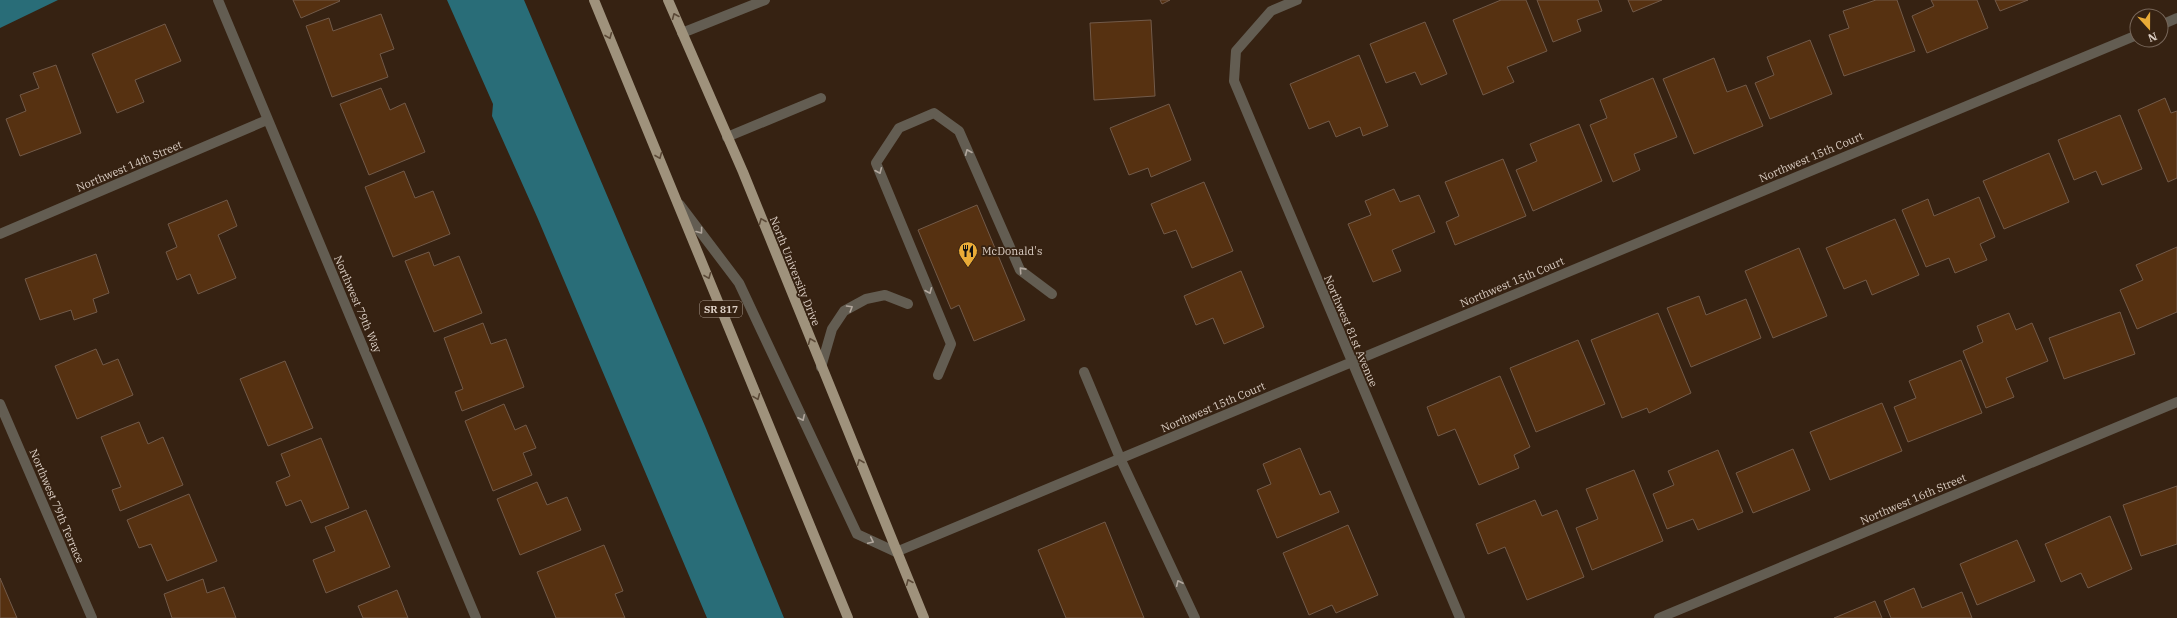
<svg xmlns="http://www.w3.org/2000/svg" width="2177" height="618" viewBox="0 0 2177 618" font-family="'IBM Plex Serif',serif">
<rect width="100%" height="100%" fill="#362212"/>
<!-- water -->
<path fill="#296d78" d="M 0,0 L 58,0 L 0,28 Z
M 447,0 L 524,0 L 705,426 L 784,618 L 707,618 L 538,219 L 492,116 L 493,104 Z"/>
<!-- building -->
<path fill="#563111" stroke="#725a49" d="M 293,0 L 339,0 L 340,1 L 301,18 Z
M 1160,0 L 1170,0 L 1162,4 Z
M 1501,0 L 1526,0 L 1547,51 L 1507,67 L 1514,82 L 1483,95 L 1453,20 Z
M 1537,0 L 1598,0 L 1602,11 L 1577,20 L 1581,31 L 1553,42 Z
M 1628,0 L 1662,0 L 1633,12 Z
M 1876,0 L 1897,0 L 1915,51 L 1844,76 L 1829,35 L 1849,28 L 1843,11 Z
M 1931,0 L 1977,0 L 1988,28 L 1927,53 L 1912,16 L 1934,6 Z
M 1995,0 L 2028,0 L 2000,11 Z
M 381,14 L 394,49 L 380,54 L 388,77 L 332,97 L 306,26 L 329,18 L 333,31 Z
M 1151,20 L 1155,96 L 1094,100 L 1090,23 Z
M 1425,22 L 1447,74 L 1421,85 L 1415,72 L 1386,83 L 1370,44 Z
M 165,24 L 181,61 L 135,80 L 144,102 L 117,113 L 92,54 Z
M 1810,40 L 1832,94 L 1770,119 L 1755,83 L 1774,75 L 1767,57 Z
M 1359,55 L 1388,126 L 1363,136 L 1360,127 L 1336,137 L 1329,121 L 1309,129 L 1290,84 Z
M 1714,58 L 1727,92 L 1746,85 L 1763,126 L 1694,154 L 1663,79 Z
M 56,65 L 81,133 L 20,156 L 6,119 L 26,111 L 20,95 L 39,88 L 33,73 Z
M 1653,78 L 1677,137 L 1634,154 L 1640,170 L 1613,182 L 1590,125 L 1607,118 L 1600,100 Z
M 381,88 L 390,110 L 405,103 L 425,152 L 369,175 L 340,104 Z
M 2165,98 L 2171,113 L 2177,111 L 2177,178 L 2168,182 L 2138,110 Z
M 1169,104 L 1191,160 L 1151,177 L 1148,168 L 1129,175 L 1110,128 Z
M 2120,115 L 2142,169 L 2102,185 L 2096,171 L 2074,180 L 2058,140 Z
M 1579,124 L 1602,181 L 1533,211 L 1516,170 L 1537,161 L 1530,144 Z
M 2049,153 L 2069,202 L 2004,229 L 1983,181 Z
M 1503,159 L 1526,216 L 1455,245 L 1446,222 L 1459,216 L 1445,182 Z
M 404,171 L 415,198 L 433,191 L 450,234 L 393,257 L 365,187 Z
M 1204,182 L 1233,251 L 1192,268 L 1176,230 L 1164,234 L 1151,204 Z
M 1394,189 L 1400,202 L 1419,195 L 1435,232 L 1392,250 L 1401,271 L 1373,282 L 1348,224 L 1371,215 L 1365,201 Z
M 1979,197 L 1995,237 L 1980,244 L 1987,260 L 1955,273 L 1949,258 L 1926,267 L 1902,210 L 1928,199 L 1934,216 Z
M 227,200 L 237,226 L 218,235 L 236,278 L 198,294 L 190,274 L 177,280 L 166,252 L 177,247 L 168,224 Z
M 977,205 L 1025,320 L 974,341 L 959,305 L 951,309 L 918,230 Z
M 1895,219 L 1919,275 L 1872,295 L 1866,280 L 1844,289 L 1826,248 Z
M 2177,247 L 2177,312 L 2137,329 L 2120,290 L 2143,280 L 2136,265 Z
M 1799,248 L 1827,316 L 1773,338 L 1745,271 Z
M 429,252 L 434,266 L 459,256 L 482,313 L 434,332 L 405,261 Z
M 96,254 L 109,293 L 93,299 L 97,312 L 74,320 L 71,310 L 40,320 L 25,279 Z
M 1241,271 L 1264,327 L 1224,344 L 1213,318 L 1196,325 L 1184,296 Z
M 1699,296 L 1706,315 L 1746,299 L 1761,338 L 1691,367 L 1667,308 Z
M 2120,312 L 2135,354 L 2064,379 L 2049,338 Z
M 1658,313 L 1691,393 L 1649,413 L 1647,408 L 1622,418 L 1591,340 Z
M 2009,313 L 2016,330 L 2032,323 L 2048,361 L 2006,378 L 2014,397 L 1986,408 L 1963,351 L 1983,342 L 1977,326 Z
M 483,323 L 491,344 L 506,339 L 524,387 L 462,411 L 455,392 L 463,389 L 444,338 Z
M 1578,340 L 1605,404 L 1536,432 L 1510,368 Z
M 96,349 L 103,365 L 118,359 L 133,395 L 77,419 L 55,366 Z
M 1961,360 L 1982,413 L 1908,442 L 1894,407 L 1916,398 L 1909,381 Z
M 285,361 L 313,428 L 268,446 L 240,379 Z
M 1500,376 L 1530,447 L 1514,455 L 1519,468 L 1479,485 L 1455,429 L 1438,436 L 1427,407 Z
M 1882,403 L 1902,451 L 1830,480 L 1810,432 Z
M 504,404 L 515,430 L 526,425 L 536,448 L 523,453 L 532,475 L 493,491 L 465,421 Z
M 139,422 L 148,444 L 163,437 L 183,485 L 120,511 L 112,490 L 121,487 L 101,437 Z
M 321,438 L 349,508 L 311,523 L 301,500 L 286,506 L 276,482 L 290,476 L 281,454 Z
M 1300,448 L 1320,495 L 1330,491 L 1339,512 L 1277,538 L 1257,490 L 1271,484 L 1263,464 Z
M 1793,449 L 1810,490 L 1753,513 L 1736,473 Z
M 1718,450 L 1743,512 L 1698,530 L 1693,519 L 1667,529 L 1653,494 L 1674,485 L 1668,471 Z
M 1634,470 L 1663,541 L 1592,570 L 1576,528 L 1598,519 L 1586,489 Z
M 537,482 L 547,505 L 567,497 L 581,530 L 520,555 L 497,499 Z
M 2177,486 L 2177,544 L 2141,556 L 2123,505 Z
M 189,494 L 217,561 L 167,581 L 151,544 L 139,548 L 127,520 Z
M 1535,500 L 1542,516 L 1557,510 L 1584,577 L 1527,600 L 1505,547 L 1488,554 L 1476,524 Z
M 366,510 L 390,567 L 326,593 L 313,560 L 335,551 L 325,527 Z
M 2110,516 L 2132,569 L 2088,588 L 2081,573 L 2061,582 L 2045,544 Z
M 1105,522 L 1144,618 L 1066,618 L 1038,550 Z
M 1348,525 L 1378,595 L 1336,613 L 1332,605 L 1309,615 L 1283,553 Z
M 2017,540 L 2035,581 L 1977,605 L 1960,564 Z
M 604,545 L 623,591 L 615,594 L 625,618 L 556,618 L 537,572 Z
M 0,578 L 17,618 L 0,618 Z
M 203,579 L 207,593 L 224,587 L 236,618 L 172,618 L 164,594 Z
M 1914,588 L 1922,608 L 1962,592 L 1972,618 L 1891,618 L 1884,601 Z
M 397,590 L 408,618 L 363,618 L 358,606 Z
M 1875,601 L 1882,618 L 1834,618 Z"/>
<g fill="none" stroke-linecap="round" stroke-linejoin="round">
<!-- lane -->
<path stroke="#635d52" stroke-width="10" d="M 682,33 L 765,0
M 727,137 L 821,98
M 821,367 L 832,329 L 844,311 L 866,299 L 885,295 L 908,304
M 1084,372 L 1120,458 L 1195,618
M 938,375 L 951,344 L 876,163 L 899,128 L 934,113 L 959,131 L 1020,270 L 1052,294"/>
<!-- street -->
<path stroke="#635d52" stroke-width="10" d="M 218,0 L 476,618
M 1297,0 L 1271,11 L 1236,51 L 1234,81 L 1460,618
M 2161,25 L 2177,18
M 680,205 L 739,283 L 857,534 L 896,552 L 2137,35
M 0,234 L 267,120
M 0,404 L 92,618
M 1659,618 L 2177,402"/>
<!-- primary -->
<path stroke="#9f927c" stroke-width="10" d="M 594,0 L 848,618
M 668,0 L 743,172 L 924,618"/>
</g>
<!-- one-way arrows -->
<defs><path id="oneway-chevron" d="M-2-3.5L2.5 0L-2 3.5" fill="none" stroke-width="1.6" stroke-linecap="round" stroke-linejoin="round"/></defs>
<g stroke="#5b4937">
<use href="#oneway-chevron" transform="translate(675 16) rotate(-113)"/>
<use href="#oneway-chevron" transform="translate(609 36) rotate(68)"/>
<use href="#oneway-chevron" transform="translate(659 156) rotate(68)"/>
<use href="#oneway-chevron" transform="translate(762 221) rotate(-112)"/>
<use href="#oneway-chevron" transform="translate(708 276) rotate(68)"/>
<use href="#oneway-chevron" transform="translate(811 341) rotate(-112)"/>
<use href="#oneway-chevron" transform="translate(757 397) rotate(68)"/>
<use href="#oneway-chevron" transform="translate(860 462) rotate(-112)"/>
<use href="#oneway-chevron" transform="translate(909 582) rotate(-113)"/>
</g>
<g stroke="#b2a79d">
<use href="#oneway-chevron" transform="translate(968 152) rotate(-113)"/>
<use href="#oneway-chevron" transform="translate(879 171) rotate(67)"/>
<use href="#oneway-chevron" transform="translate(700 231) rotate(53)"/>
<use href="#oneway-chevron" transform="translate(1022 270) rotate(-132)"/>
<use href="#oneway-chevron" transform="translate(929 291) rotate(67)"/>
<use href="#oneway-chevron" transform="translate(850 308) rotate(-31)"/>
<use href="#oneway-chevron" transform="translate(802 418) rotate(65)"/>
<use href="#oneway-chevron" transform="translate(871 541) rotate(25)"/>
<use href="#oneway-chevron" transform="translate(1179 583) rotate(-115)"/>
</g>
<!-- icons -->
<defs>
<symbol id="restaurant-pin" viewBox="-11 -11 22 30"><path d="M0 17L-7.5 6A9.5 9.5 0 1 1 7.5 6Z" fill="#e9ab37" stroke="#362212"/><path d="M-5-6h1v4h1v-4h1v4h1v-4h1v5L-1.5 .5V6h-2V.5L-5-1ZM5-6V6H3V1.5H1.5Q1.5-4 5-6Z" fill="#111"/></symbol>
</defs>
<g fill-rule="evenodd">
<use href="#restaurant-pin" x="957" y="240" width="22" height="30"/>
</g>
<g text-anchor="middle" stroke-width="3.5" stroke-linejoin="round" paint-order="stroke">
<!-- shield labels -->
<rect fill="#362212" stroke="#aa9b8f" stroke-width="1" x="700" y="301" width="42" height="16" rx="3"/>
<g font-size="10" font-weight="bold" fill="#dccfc5">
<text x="721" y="313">SR 817</text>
</g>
<!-- street labels -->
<g font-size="11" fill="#dccfc5" stroke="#362212">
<text transform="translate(1811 157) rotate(-23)" y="4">Northwest 15th Court</text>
<text transform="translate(129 166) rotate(-23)" y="4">Northwest 14th Street</text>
<text transform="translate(795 271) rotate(68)" y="4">North University Drive</text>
<text transform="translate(1512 282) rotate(-23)" y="4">Northwest 15th Court</text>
<text transform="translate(358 304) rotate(67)" y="4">Northwest 79th Way</text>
<text transform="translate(1351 331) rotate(67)" y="4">Northwest 81st Avenue</text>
<text transform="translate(1213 407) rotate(-23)" y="4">Northwest 15th Court</text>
<text transform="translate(1913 499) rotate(-23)" y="4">Northwest 16th Street</text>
<text transform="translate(57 506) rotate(67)" y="4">Northwest 79th Terrace</text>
</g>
<!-- poi labels -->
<g font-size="11" fill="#dccfc5" stroke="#362212" text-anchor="start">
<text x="982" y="255">McDonald's</text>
</g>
</g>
<!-- north arrow -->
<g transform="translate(2149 28) rotate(159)"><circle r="19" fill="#362212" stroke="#78675a"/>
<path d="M0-3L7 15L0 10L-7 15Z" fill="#e9ab37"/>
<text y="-6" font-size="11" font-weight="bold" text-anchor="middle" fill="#dccfc5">N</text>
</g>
</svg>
